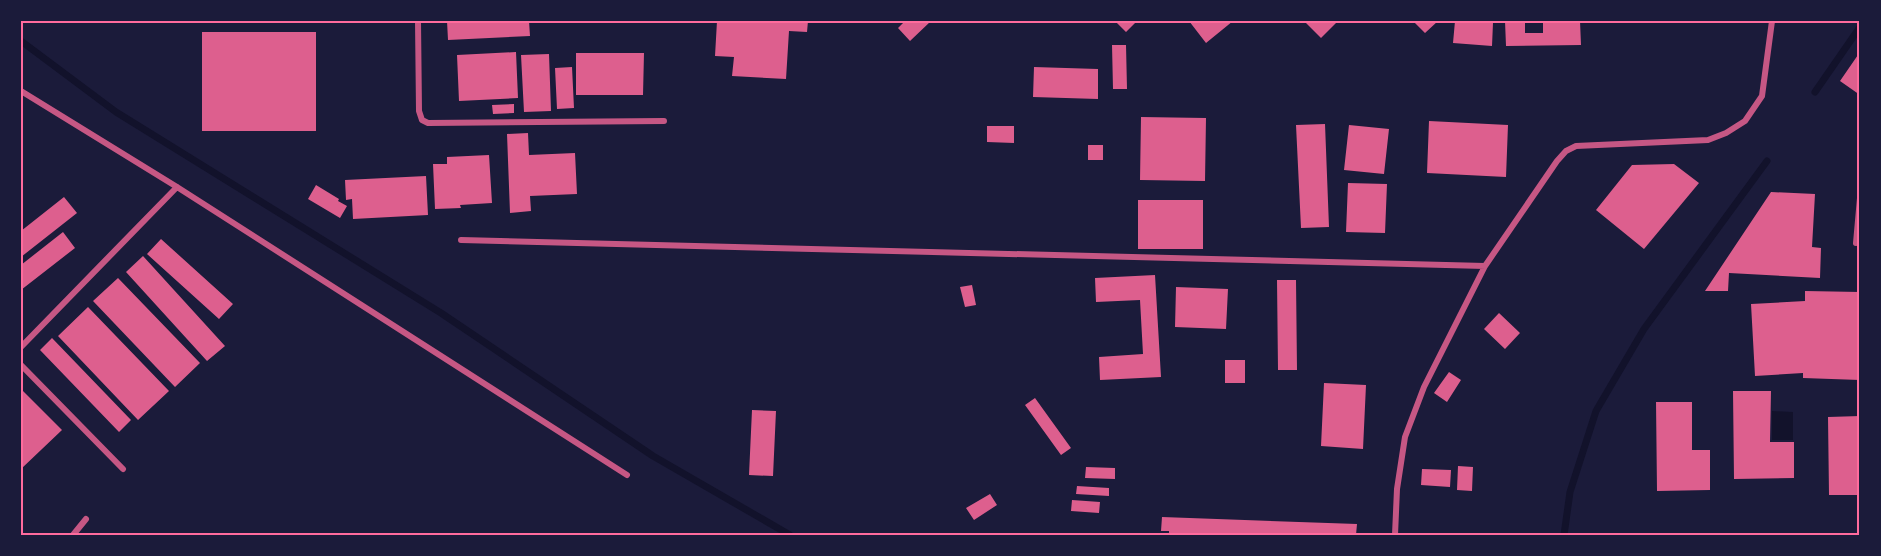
<svg xmlns="http://www.w3.org/2000/svg" width="1881" height="556" viewBox="0 0 1881 556" font-family="Literata,serif">
<rect width="100%" height="100%" fill="#1b1b3a"/>
<!-- water -->
<path fill="#12122b" d="M 1772,411 L 1793,412 L 1793,440 L 1772,440 Z"/>
<g fill="none" stroke-linecap="round" stroke-linejoin="round">
<!-- stream -->
<path stroke="#12122b" stroke-width="7" d="M 21,41 L 116,112 L 441,313 L 653,456 L 790,535
M 1815,92 L 1860,27
M 1564,535 L 1570,492 L 1596,411 L 1644,329 L 1767,161"/>
</g>
<!-- building -->
<path fill="#dd5f8e" d="M 447,21 L 529,21 L 530,36 L 448,40 Z
M 717,21 L 808,21 L 807,32 L 789,31 L 786,79 L 732,76 L 734,57 L 715,56 Z
M 905,21 L 931,21 L 910,41 L 898,28 Z
M 1115,21 L 1137,21 L 1126,32 Z
M 1189,21 L 1233,21 L 1206,43 Z
M 1304,21 L 1338,21 L 1321,38 Z
M 1413,21 L 1438,21 L 1425,33 Z
M 1455,21 L 1493,23 L 1492,46 L 1453,43 Z
M 1505,21 L 1525,21 L 1525,33 L 1543,33 L 1543,21 L 1580,21 L 1581,45 L 1506,46 Z
M 202,32 L 316,32 L 316,131 L 202,131 Z
M 1112,45 L 1126,45 L 1127,89 L 1113,89 Z
M 516,52 L 518,98 L 459,101 L 457,55 Z
M 1860,52 L 1860,95 L 1840,81 Z
M 576,53 L 644,53 L 643,95 L 576,95 Z
M 549,54 L 551,111 L 524,112 L 521,55 Z
M 572,67 L 574,108 L 557,109 L 555,68 Z
M 1034,67 L 1098,69 L 1098,99 L 1033,97 Z
M 514,104 L 514,113 L 493,114 L 492,105 Z
M 1141,117 L 1206,118 L 1205,181 L 1140,180 Z
M 1429,121 L 1508,125 L 1506,177 L 1427,173 Z
M 1325,124 L 1329,227 L 1301,228 L 1296,125 Z
M 1349,125 L 1389,129 L 1384,174 L 1344,170 Z
M 987,126 L 1014,126 L 1014,143 L 987,142 Z
M 528,133 L 529,155 L 575,153 L 577,194 L 530,196 L 531,211 L 510,213 L 507,134 Z
M 1088,145 L 1103,145 L 1103,160 L 1088,160 Z
M 489,155 L 492,203 L 460,205 L 461,208 L 435,209 L 433,164 L 447,164 L 447,157 Z
M 1674,164 L 1699,183 L 1644,249 L 1596,210 L 1632,165 Z
M 426,176 L 428,215 L 353,219 L 352,199 L 346,200 L 345,180 Z
M 1348,183 L 1387,184 L 1385,233 L 1346,232 Z
M 316,185 L 339,199 L 338,201 L 347,206 L 340,218 L 308,199 Z
M 1771,192 L 1815,194 L 1812,247 L 1821,248 L 1820,278 L 1729,273 L 1728,291 L 1705,291 Z
M 64,197 L 77,213 L 21,257 L 21,231 Z
M 1138,200 L 1203,200 L 1203,249 L 1138,249 Z
M 63,232 L 75,248 L 21,290 L 21,265 Z
M 161,239 L 233,304 L 219,319 L 147,254 Z
M 143,256 L 225,346 L 207,361 L 126,272 Z
M 1155,275 L 1161,377 L 1100,380 L 1099,357 L 1143,354 L 1140,300 L 1096,302 L 1095,278 Z
M 118,278 L 200,363 L 175,387 L 93,301 Z
M 1277,280 L 1296,280 L 1297,370 L 1278,370 Z
M 972,285 L 976,305 L 965,307 L 960,287 Z
M 1176,287 L 1228,289 L 1226,329 L 1175,327 Z
M 1805,291 L 1860,292 L 1860,380 L 1803,378 L 1803,373 L 1755,376 L 1751,304 L 1805,301 Z
M 88,307 L 169,391 L 138,420 L 58,336 Z
M 1499,313 L 1520,333 L 1505,349 L 1484,329 Z
M 52,338 L 131,420 L 119,432 L 40,350 Z
M 1225,360 L 1245,360 L 1245,383 L 1225,383 Z
M 1449,372 L 1461,380 L 1447,402 L 1434,393 Z
M 1324,383 L 1366,385 L 1363,449 L 1321,446 Z
M 21,389 L 62,430 L 21,469 Z
M 1733,391 L 1771,391 L 1770,442 L 1794,442 L 1794,478 L 1734,479 Z
M 1035,398 L 1071,448 L 1061,455 L 1025,405 Z
M 1656,402 L 1692,402 L 1692,450 L 1710,450 L 1710,490 L 1657,491 Z
M 752,410 L 776,411 L 773,476 L 749,475 Z
M 1860,416 L 1860,495 L 1829,495 L 1828,417 Z
M 1458,466 L 1473,467 L 1472,491 L 1457,490 Z
M 1086,467 L 1115,468 L 1115,479 L 1085,478 Z
M 1422,469 L 1451,470 L 1450,487 L 1421,485 Z
M 1077,486 L 1109,488 L 1109,496 L 1076,494 Z
M 990,494 L 997,505 L 974,520 L 966,508 Z
M 1072,500 L 1100,502 L 1099,513 L 1071,511 Z
M 1162,517 L 1357,524 L 1356,535 L 1169,535 L 1169,531 L 1161,531 Z"/>
<g fill="none" stroke-linecap="round" stroke-linejoin="round">
<!-- minor -->
<path stroke="#c65784" stroke-width="6" d="M 418,21 L 419,111 L 422,120 L 428,123 L 664,121
M 21,91 L 177,187 L 627,475
M 461,240 L 1485,266
M 1856,243 L 1860,198
M 21,347 L 177,187
M 21,365 L 123,469
M 73,535 L 86,519
M 1395,535 L 1397,489 L 1405,437 L 1424,387 L 1485,266 L 1557,161 L 1566,151 L 1576,146 L 1708,140 L 1726,133 L 1745,121 L 1762,96 L 1772,21"/>
</g>
<!-- border -->
<rect width="1881" height="556" fill="none" stroke="#1b1b3a" stroke-width="45"/>
<rect x="22" y="22" width="1836" height="512" fill="none" stroke="#ff6b9d" stroke-width="2"/>
</svg>
